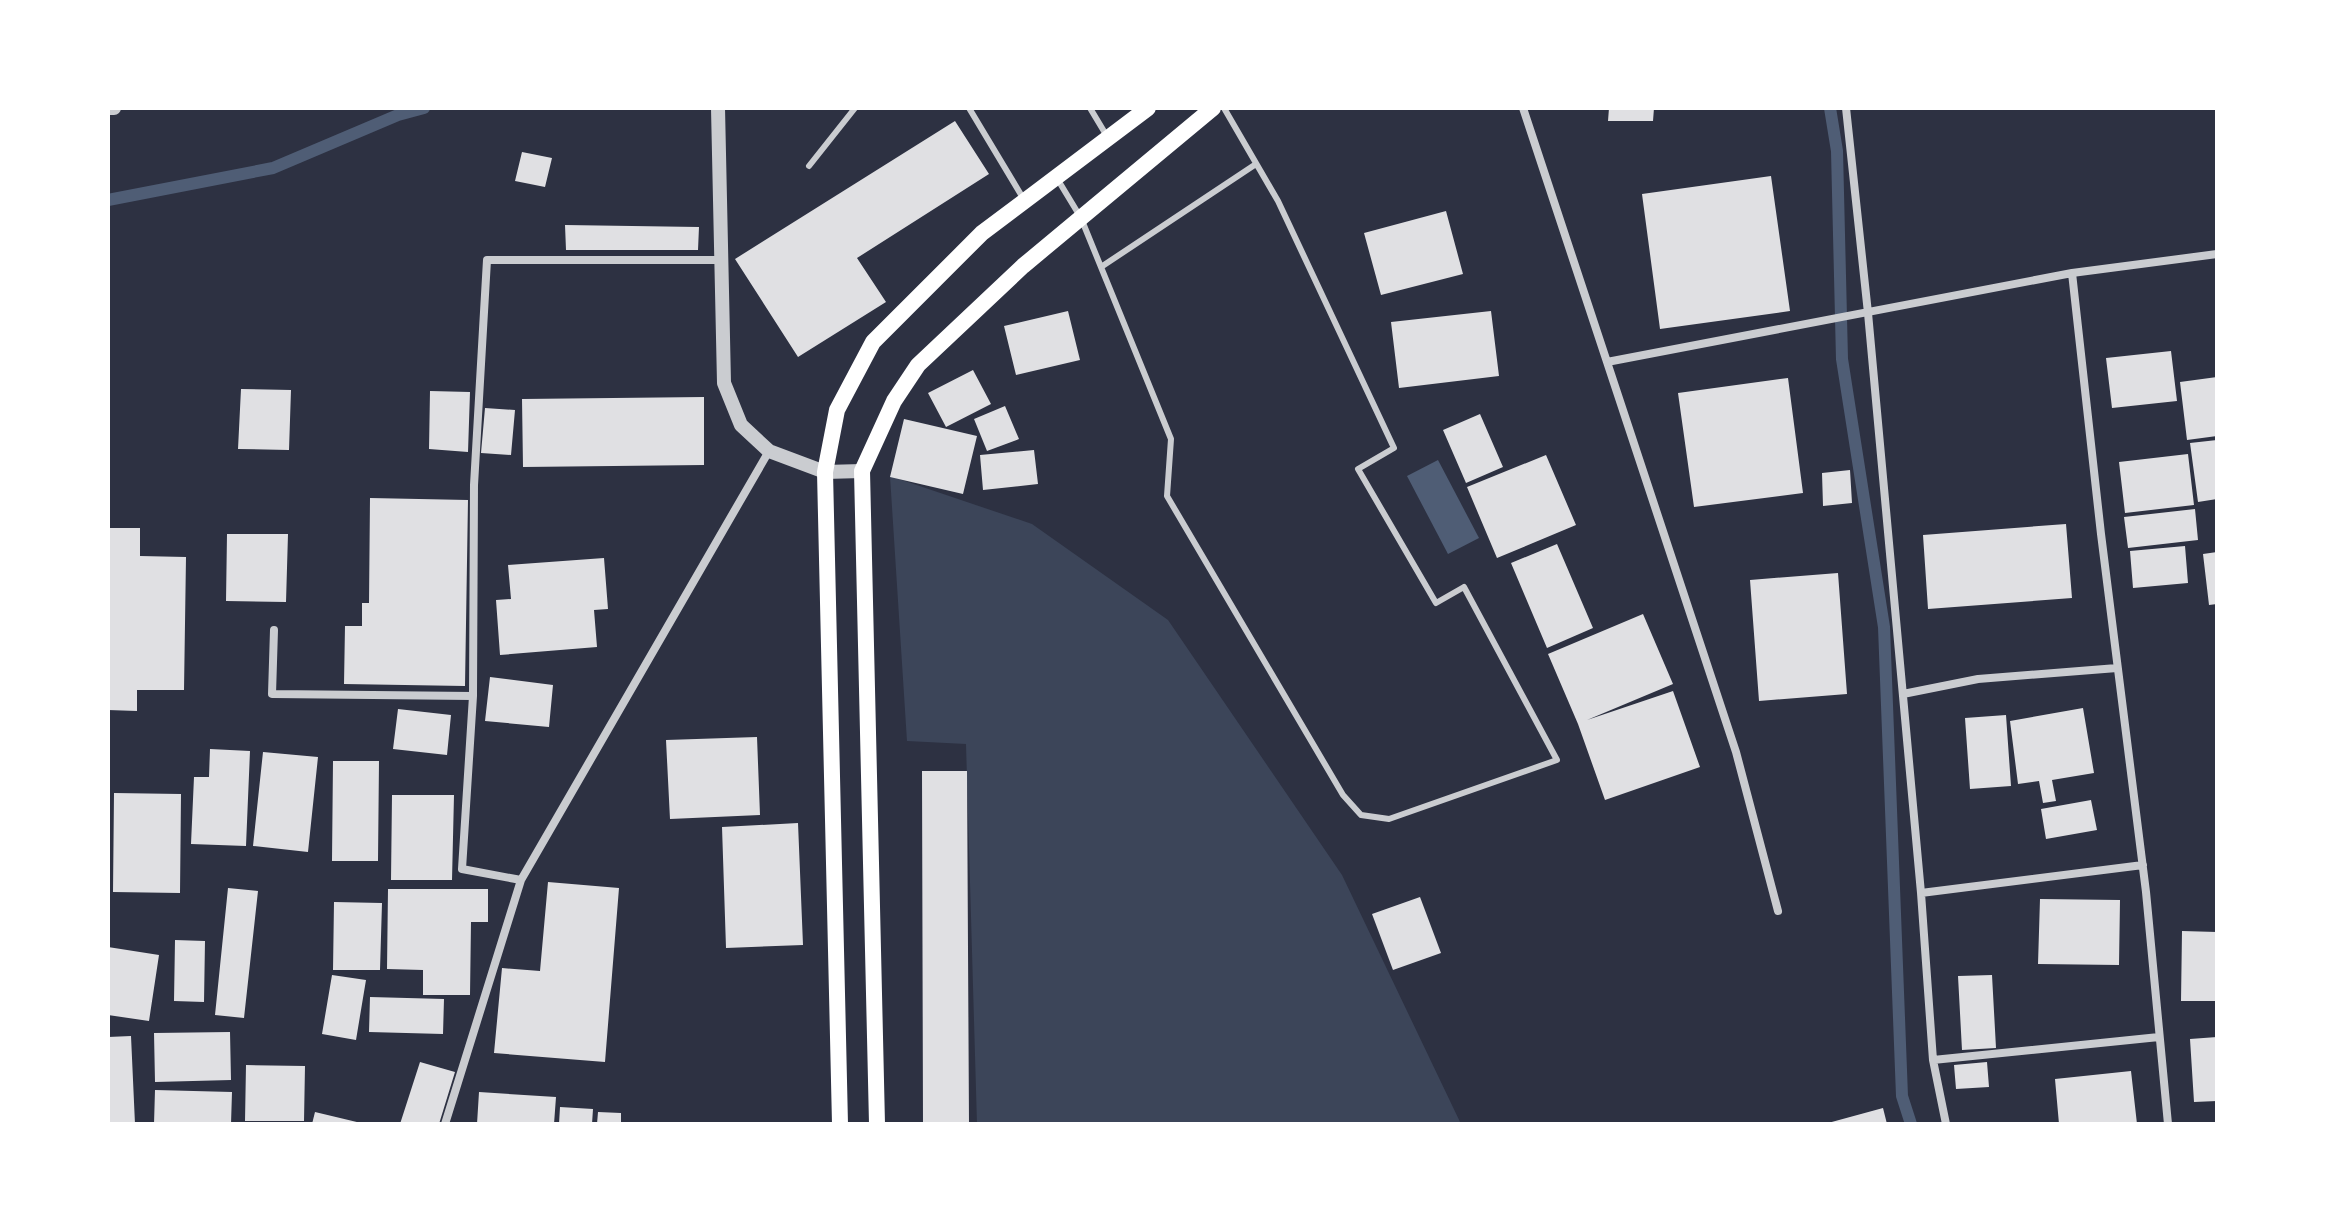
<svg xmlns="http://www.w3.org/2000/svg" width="2325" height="1232" viewBox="0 0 2325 1232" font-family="'Titillium Web',sans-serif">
<rect width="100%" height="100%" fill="#2d3142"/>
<!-- green -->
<path fill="#3c4559" d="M 890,476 L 1032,524 L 1168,620 L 1342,875 L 1461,1124 L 977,1124 L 966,744 L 907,741 Z"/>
<!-- water -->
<path fill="#4f5d75" d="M 1438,460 L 1479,538 L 1448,554 L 1407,476 Z"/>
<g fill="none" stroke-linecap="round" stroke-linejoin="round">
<!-- stream -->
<path stroke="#4f5d75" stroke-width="12" d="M 1830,108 L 1837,151 L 1842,359 L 1884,627 L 1902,1096 L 1911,1124
M 108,200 L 273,168 L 398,115 L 424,108"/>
</g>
<!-- building -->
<path fill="#e0e0e3" d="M 1609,108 L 1654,108 L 1653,121 L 1608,121 Z
M 955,121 L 989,174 L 857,258 L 886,302 L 798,357 L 735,259 Z
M 522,152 L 552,158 L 545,187 L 515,181 Z
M 1771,176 L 1790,311 L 1660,329 L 1642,194 Z
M 1446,211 L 1463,274 L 1381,295 L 1364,233 Z
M 565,225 L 699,227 L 698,250 L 566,250 Z
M 1068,311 L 1080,360 L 1016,375 L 1004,326 Z
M 1491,311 L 1499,376 L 1399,388 L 1391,322 Z
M 2171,351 L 2177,401 L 2112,408 L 2106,358 Z
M 973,370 L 991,404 L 946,427 L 928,393 Z
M 2217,377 L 2217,436 L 2187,440 L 2180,382 Z
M 1788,378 L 1803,493 L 1694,507 L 1678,393 Z
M 241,389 L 291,390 L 289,450 L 238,449 Z
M 430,391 L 470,392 L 468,452 L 429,449 Z
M 704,397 L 704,465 L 523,467 L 522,399 Z
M 1005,406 L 1019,439 L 987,451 L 974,419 Z
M 485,408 L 515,410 L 511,455 L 481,453 Z
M 1480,414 L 1503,467 L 1466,483 L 1443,430 Z
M 904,419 L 977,436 L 963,494 L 890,477 Z
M 2217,440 L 2217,499 L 2198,502 L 2190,443 Z
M 1034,450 L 1038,484 L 983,490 L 980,455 Z
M 2188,454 L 2194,505 L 2125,513 L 2119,462 Z
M 1546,455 L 1576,525 L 1497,558 L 1467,487 Z
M 1850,470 L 1852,503 L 1823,506 L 1822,473 Z
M 370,498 L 468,500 L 465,686 L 344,684 L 345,626 L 362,626 L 362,603 L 369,603 Z
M 2195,509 L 2198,540 L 2128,548 L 2124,517 Z
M 2066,524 L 2072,598 L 1928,609 L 1923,535 Z
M 108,528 L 140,528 L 140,556 L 186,557 L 184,690 L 137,690 L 137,711 L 108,710 Z
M 227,534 L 288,534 L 286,602 L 226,601 Z
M 1557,544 L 1593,628 L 1547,648 L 1511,563 Z
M 2185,546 L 2188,583 L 2133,588 L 2130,551 Z
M 2217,552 L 2217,604 L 2209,605 L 2203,554 Z
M 604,558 L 608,609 L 594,610 L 597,647 L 500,655 L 496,600 L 511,599 L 508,565 Z
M 1838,573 L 1847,694 L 1759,701 L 1750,580 Z
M 1643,614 L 1673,684 L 1587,720 L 1673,691 L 1700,767 L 1605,800 L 1578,724 L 1548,654 Z
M 490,677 L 553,685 L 549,727 L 485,721 Z
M 2083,708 L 2094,773 L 2052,780 L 2056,801 L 2043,803 L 2039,781 L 2018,784 L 2010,721 Z
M 398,709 L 451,715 L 447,755 L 393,749 Z
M 2006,715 L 2011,786 L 1970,789 L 1965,718 Z
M 757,737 L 760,815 L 670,819 L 666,740 Z
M 210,749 L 250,751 L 246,846 L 191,844 L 194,777 L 209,777 Z
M 263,752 L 318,757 L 308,852 L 253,846 Z
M 333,761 L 379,761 L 378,861 L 332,861 Z
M 922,771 L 967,771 L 969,1124 L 923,1124 Z
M 114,793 L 181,794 L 180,893 L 113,892 Z
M 392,795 L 454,795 L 452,880 L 391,880 Z
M 2091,800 L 2097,830 L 2046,839 L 2041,809 Z
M 798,823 L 803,945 L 726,948 L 722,827 Z
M 548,882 L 619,888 L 605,1062 L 494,1053 L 502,968 L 540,971 Z
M 228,888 L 258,891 L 244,1018 L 215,1015 Z
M 388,889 L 488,889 L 488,922 L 471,922 L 470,995 L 423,995 L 423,970 L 387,969 Z
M 1420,897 L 1441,953 L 1393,970 L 1372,914 Z
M 2040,899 L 2120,900 L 2119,965 L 2038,964 Z
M 334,902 L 382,903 L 380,970 L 333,970 Z
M 2182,931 L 2217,932 L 2217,1001 L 2181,1001 Z
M 175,940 L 205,941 L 204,1002 L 174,1001 Z
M 108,947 L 159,955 L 149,1021 L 108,1015 Z
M 332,975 L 366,980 L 356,1040 L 322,1034 Z
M 1992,975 L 1996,1048 L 1962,1050 L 1958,976 Z
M 370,997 L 444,999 L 443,1034 L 369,1032 Z
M 230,1032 L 231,1080 L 155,1082 L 154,1033 Z
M 131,1036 L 135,1124 L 108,1124 L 108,1037 Z
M 2217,1037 L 2217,1101 L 2194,1102 L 2190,1039 Z
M 420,1062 L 455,1072 L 439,1124 L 400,1124 Z
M 1987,1062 L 1989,1087 L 1956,1089 L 1954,1065 Z
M 246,1065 L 305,1066 L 304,1121 L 245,1121 Z
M 2131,1071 L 2137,1124 L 2059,1124 L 2055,1079 Z
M 155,1090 L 232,1092 L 231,1124 L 154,1124 Z
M 479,1092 L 556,1097 L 554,1124 L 477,1124 Z
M 560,1107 L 593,1109 L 592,1124 L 559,1124 Z
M 1883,1108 L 1887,1124 L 1828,1124 L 1828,1123 Z
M 315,1112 L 361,1123 L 361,1124 L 312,1124 Z
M 598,1112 L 621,1113 L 621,1124 L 597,1124 Z"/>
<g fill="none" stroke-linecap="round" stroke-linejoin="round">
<!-- service -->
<path stroke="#caccd0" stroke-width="6" d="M 969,108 L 1023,198
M 1090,108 L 1108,138
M 809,166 L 855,108
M 1058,180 L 1081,218 L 1171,439 L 1167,496 L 1343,795 L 1361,815 L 1389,819 L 1557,760 L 1464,587 L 1436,603 L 1358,469 L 1394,448 L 1278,201 L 1224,108
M 1101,267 L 1256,164"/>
<!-- minor -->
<path stroke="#caccd0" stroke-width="8" d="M 1523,108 L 1736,752 L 1778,911
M 1846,108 L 1868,313 L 1921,893 L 1933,1060 L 1946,1124
M 2072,273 L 2101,534 L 2146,892 L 2168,1124
M 1607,362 L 2072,273 L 2217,254
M 274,630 L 272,694 L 473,696
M 1903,694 L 1978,679 L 2117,668
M 521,880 L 462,869 L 473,696 L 474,485 L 487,260 L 721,260
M 1921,893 L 2143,865
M 1933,1060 L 2159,1037
M 445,1124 L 521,880 L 769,451"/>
<!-- tertiary -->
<path stroke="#caccd0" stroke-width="14" d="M 108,108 L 114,108
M 718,108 L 724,383 L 741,425 L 769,451 L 825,472 L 862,471"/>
<!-- secondary -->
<path stroke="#fff" stroke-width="16" d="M 840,1124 L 825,472 L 837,410 L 873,342 L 982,233 L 1148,108
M 877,1124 L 862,471 L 894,401 L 918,365 L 1023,266 L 1213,108"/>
</g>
<!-- border -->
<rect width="2325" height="1232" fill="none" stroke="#ffffff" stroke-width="220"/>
</svg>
